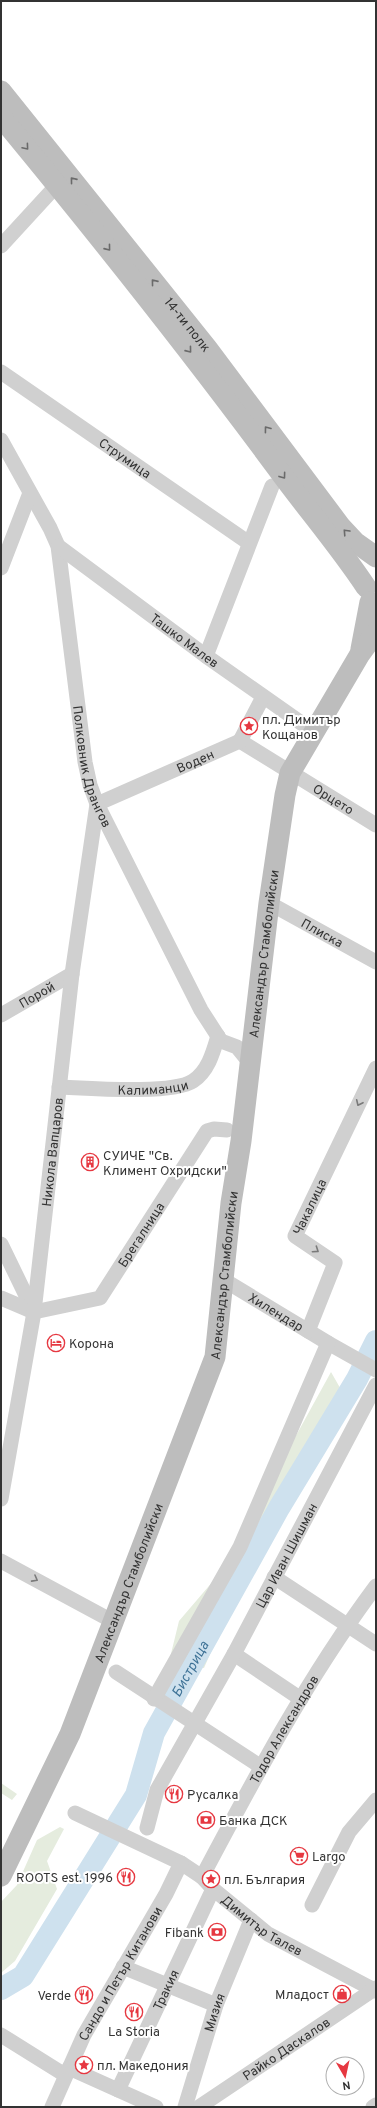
<svg xmlns="http://www.w3.org/2000/svg" width="377" height="2108" viewBox="0 0 377 2108" font-family="Overpass,sans-serif">
<rect width="100%" height="100%" fill="#fff"/>
<!-- green -->
<path fill="#e5ecde" d="M 331,1372 L 343,1393 L 320,1452 L 276,1511 L 258,1525 L 261,1493 L 298,1432 Z
M 214,1580 L 236,1595 L 204,1668 L 167,1670 L 179,1621 Z
M 1,1783 L 17,1794 L 12,1800 L 1,1793 Z
M 60,1827 L 64,1829 L 47,1861 L 57,1889 L 15,1961 L 1,1973 L 1,1902 L 17,1885 L 37,1840 Z"/>
<g fill="none" stroke-linecap="round" stroke-linejoin="round">
<!-- river -->
<path stroke="#cee1ee" stroke-width="22" id="s1" d="M 1,1989 L 23,1976 L 136,1795 L 154,1733 L 279,1508 L 357,1379 L 376,1341"/>
<!-- street -->
<g stroke="#d0d0d0" stroke-width="15">
<path d="M 1,246 L 57,185"/>
<path id="s2" d="M 1,372 L 249,543"/>
<path id="s3" d="M 1,440 L 50,528 L 58,546 L 85,762 L 90,785 L 97,804 L 201,1010 L 221,1041 L 237,1047 L 250,1063"/>
<path id="s4" d="M 58,546 L 206,656 L 314,732"/>
<path d="M 1,568 L 30,493"/>
<path d="M 206,656 L 272,486"/>
<path id="s5" d="M 240,741 L 376,825"/>
<path d="M 240,741 L 263,697"/>
<path id="s6" d="M 269,903 L 376,962"/>
<path id="s7" d="M 1,1015 L 72,974"/>
<path id="s8" d="M 59,1087 C 87,1088 172,1095 193,1081 C 208,1071 213,1053 218,1036"/>
<path d="M 1,1244 L 34,1312"/>
<path id="s9" d="M 224,1280 L 328,1343 L 376,1370"/>
<path d="M 1,1298 L 34,1312"/>
<path id="s10" d="M 34,1312 L 100,1298 L 207,1131 L 214,1129 L 227,1130"/>
<path id="s11" d="M 308,1331 L 335,1263 L 295,1236 L 376,1068"/>
<path id="s12" d="M 1,1499 L 34,1312 L 72,974 L 97,804 L 240,741"/>
<path d="M 1,1561 L 114,1622"/>
<path d="M 274,1577 L 376,1644"/>
<path d="M 234,1654 L 301,1699"/>
<path d="M 116,1672 L 260,1766"/>
<path d="M 154,1699 L 240,1547 L 328,1343"/>
<path id="s13" d="M 75,1813 L 181,1863 L 202,1877 L 213,1889 L 268,1934 L 376,1991"/>
<path id="s14" d="M 147,1828 L 157,1790 L 234,1654 L 376,1385"/>
<path id="s15" d="M 202,1877 C 255,1777 308,1677 376,1586"/>
<path d="M 312,1905 L 349,1832 L 376,1800"/>
<path d="M 123,1967 L 216,2005"/>
<path d="M 1,2035 L 65,2075"/>
<path d="M 69,2068 L 156,2107"/>
<path id="s16" d="M 118,2090 L 213,1889"/>
<path id="s17" d="M 52,2107 L 84,2035 L 166,1894 L 181,1863"/>
<path id="s18" d="M 185,2107 L 216,2005 L 251,1920"/>
<path id="s19" d="M 199,2107 L 376,1988"/>
<path d="M 373,2107 L 376,2105"/>
</g>
<!-- secondary -->
<g stroke="#bdbdbd" stroke-width="21">
<path id="s20" d="M 1,91 L 207,348 L 341,527 L 355,542 L 376,557"/>
<path d="M 1,117 C 96,232 189,349 277,468 C 306,508 339,546 366,587"/>
<path d="M 361,649 L 370,602"/>
<path id="s21" d="M 1,1876 L 70,1734 L 215,1357 L 231,1203 L 241,1141 L 269,903 L 285,795 L 290,773 L 360,654 L 376,632"/>
</g>
</g>
<!-- one-way arrows -->
<defs><path id="oneway-chevron" d="M-2-3.5L2.5 0L-2 3.5" fill="none" stroke-width="1.6" stroke-linecap="round" stroke-linejoin="round"/></defs>
<g stroke="#6a6a6a">
<use href="#oneway-chevron" transform="translate(26 147) rotate(50)"/>
<use href="#oneway-chevron" transform="translate(73 180) rotate(-129)"/>
<use href="#oneway-chevron" transform="translate(108 248) rotate(51)"/>
<use href="#oneway-chevron" transform="translate(154 282) rotate(-129)"/>
<use href="#oneway-chevron" transform="translate(189 350) rotate(51)"/>
<use href="#oneway-chevron" transform="translate(267 429) rotate(-127)"/>
<use href="#oneway-chevron" transform="translate(283 476) rotate(54)"/>
<use href="#oneway-chevron" transform="translate(346 532) rotate(-133)"/>
</g>
<g stroke="#7a7a7a">
<use href="#oneway-chevron" transform="translate(359 1103) rotate(115)"/>
<use href="#oneway-chevron" transform="translate(316 1250) rotate(34)"/>
<use href="#oneway-chevron" transform="translate(35 1579) rotate(29)"/>
</g>
<!-- icons -->
<defs>
<symbol id="sight-ring" viewBox="-11 -11 22 22"><circle r="9.5" fill="#fff" stroke="#e63841" stroke-width="1.5"/><path d="M0-6L1.8-2.2L6-1.7L2.9 1.2L3.7 5.4L0 3.3L-3.7 5.4L-2.9 1.2L-6-1.7L-1.8-2.2Z" fill="#e63841"/></symbol>
<symbol id="building-ring" viewBox="-11 -11 22 22"><circle r="9.5" fill="#fff" stroke="#e63841" stroke-width="1.5"/><path d="M-4-6H4V6H1V3H-1V6H-4ZM-2.5-4.3h1.7v1.8h-1.7ZM.8-4.3h1.7v1.8H.8ZM-2.5-1h1.7V.8h-1.7ZM.8-1h1.7V.8H.8Z" fill="#e63841"/></symbol>
<symbol id="hotel-ring" viewBox="-11 -11 22 22"><circle r="9.5" fill="#fff" stroke="#e63841" stroke-width="1.5"/><path d="M-6-4.5h1.5V1H6V5H4.5V3h-9V5H-6ZM-4 0a1.8 1.8 0 1 1 3.6 0ZM.5 0V-2.5h3Q6-2.5 6 0Z" fill="#e63841"/></symbol>
<symbol id="restaurant-ring" viewBox="-11 -11 22 22"><circle r="9.5" fill="#fff" stroke="#e63841" stroke-width="1.5"/><path d="M-5-6h1v4h1v-4h1v4h1v-4h1v5L-1.5 .5V6h-2V.5L-5-1ZM5-6V6H3V1.5H1.5Q1.5-4 5-6Z" fill="#e63841"/></symbol>
<symbol id="bank-ring" viewBox="-11 -11 22 22"><circle r="9.5" fill="#fff" stroke="#e63841" stroke-width="1.5"/><path d="M-6-4H6V4H-6ZM0-2.3a2.3 2.3 0 1 0 0 4.6a2.3 2.3 0 1 0 0-4.6Z" fill="#e63841"/></symbol>
<symbol id="supermarket-ring" viewBox="-11 -11 22 22"><circle r="9.5" fill="#fff" stroke="#e63841" stroke-width="1.5"/><path d="M-6-5.5h2.5l.6 2H6L4.5 2H-2.5L-4.4-4H-6ZM-1.5 3.2a1.3 1.3 0 1 0 .1 0ZM3 3.2a1.3 1.3 0 1 0 .1 0Z" fill="#e63841"/></symbol>
<symbol id="shop-ring" viewBox="-11 -11 22 22"><circle r="9.5" fill="#fff" stroke="#e63841" stroke-width="1.5"/><path d="M-5-2.5h2.3a2.7 3.5 0 0 1 5.4 0H5L5.5 6h-11ZM-1.5-2.5h3a1.5 2.3 0 0 0-3 0Z" fill="#e63841"/></symbol>
</defs>
<g fill-rule="evenodd">
<use href="#sight-ring" x="239" y="716" width="20" height="20"/>
<use href="#building-ring" x="80" y="1152" width="20" height="20"/>
<use href="#hotel-ring" x="46" y="1333" width="20" height="20"/>
<use href="#restaurant-ring" x="164" y="1784" width="20" height="20"/>
<use href="#bank-ring" x="196" y="1810" width="20" height="20"/>
<use href="#supermarket-ring" x="289" y="1846" width="20" height="20"/>
<use href="#restaurant-ring" x="116" y="1867" width="20" height="20"/>
<use href="#sight-ring" x="201" y="1869" width="20" height="20"/>
<use href="#bank-ring" x="207" y="1922" width="20" height="20"/>
<use href="#shop-ring" x="332" y="1984" width="20" height="20"/>
<use href="#restaurant-ring" x="74" y="1985" width="20" height="20"/>
<use href="#restaurant-ring" x="124" y="2002" width="20" height="20"/>
<use href="#sight-ring" x="74" y="2055" width="20" height="20"/>
</g>
<g text-anchor="middle" stroke-width="4" stroke-linejoin="round" paint-order="stroke">
<!-- street labels -->
<g font-size="13" fill="#333" stroke="#fff">
<text dy="5" stroke="none"><textPath href="#s20" startOffset="299">14-ти полк</textPath></text>
<text dy="5" stroke="none"><textPath href="#s2" startOffset="151">Струмица</textPath></text>
<text dy="5" stroke="none"><textPath href="#s4" startOffset="158">Ташко Малев</textPath></text>
<text dy="5" stroke="none"><textPath href="#s12" startOffset="809">Воден</textPath></text>
<text dy="5" stroke="none"><textPath href="#s3" startOffset="344">Полковник Дрангов</textPath></text>
<text dy="5" stroke="none"><textPath href="#s5" startOffset="110">Орцето</textPath></text>
<text dy="5" stroke="none"><textPath href="#s6" startOffset="61">Плиска</textPath></text>
<text dy="5" stroke="none"><textPath href="#s21" startOffset="968">Александър Стамболийски</textPath></text>
<text dy="5" stroke="none"><textPath href="#s7" startOffset="41">Порой</textPath></text>
<text dy="5" stroke="none"><textPath href="#s8" startOffset="94">Калиманци</textPath></text>
<text dy="5" stroke="none"><textPath href="#s12" startOffset="351">Никола Вапцаров</textPath></text>
<text dy="5" stroke="none"><textPath href="#s11" startOffset="154">Чакалица</textPath></text>
<text dy="5" stroke="none"><textPath href="#s10" startOffset="143">Брегалница</textPath></text>
<text dy="5" stroke="none"><textPath href="#s21" startOffset="644">Александър Стамболийски</textPath></text>
<text dy="5" stroke="none"><textPath href="#s9" startOffset="61">Хилендар</textPath></text>
<text dy="5" stroke="none"><textPath href="#s14" startOffset="307">Цар Иван Шишман</textPath></text>
<text dy="5" stroke="none"><textPath href="#s21" startOffset="320">Александър Стамболийски</textPath></text>
<text dy="5" stroke="none"><textPath href="#s15" startOffset="169">Тодор Александров</textPath></text>
<text dy="5" stroke="none"><textPath href="#s13" startOffset="220">Димитър Талев</textPath></text>
<text dy="5" stroke="none"><textPath href="#s17" startOffset="150">Сандо и Петър Китанови</textPath></text>
<text dy="5" stroke="none"><textPath href="#s16" startOffset="111">Тракия</textPath></text>
<text dy="5" stroke="none"><textPath href="#s18" startOffset="99">Мизия</textPath></text>
<text dy="5" stroke="none"><textPath href="#s19" startOffset="105">Райко Даскалов</textPath></text>
</g>
<!-- poi labels -->
<g font-size="13" fill="#333" stroke="#fff" text-anchor="start">
<text x="262" y="724">пл. Димитър<tspan x="262" dy="15">Кощанов</tspan></text>
<text x="103" y="1160">СУИЧЕ "Св.<tspan x="103" dy="15">Климент Охридски"</tspan></text>
<text x="69" y="1348">Корона</text>
<text x="187" y="1799">Русалка</text>
<text x="219" y="1825">Банка ДСК</text>
<text x="312" y="1861">Largo</text>
<text x="113" y="1882" text-anchor="end">ROOTS est. 1996</text>
<text x="224" y="1884">пл. България</text>
<text x="204" y="1937" text-anchor="end">Fibank</text>
<text x="329" y="1999" text-anchor="end">Младост</text>
<text x="71" y="2000" text-anchor="end">Verde</text>
<text x="134" y="2036" text-anchor="middle">La Storia</text>
<text x="97" y="2070">пл. Македония</text>
</g>
<!-- water labels -->
<g font-size="14" font-style="italic" fill="#3f7397" stroke="#fff">
<text dy="5" stroke="none"><textPath href="#s1" startOffset="377">Бистрица</textPath></text>
</g>
</g>
<!-- border -->
<rect width="377" height="2108" fill="none" stroke="#333333" stroke-width="4"/>
<!-- north arrow -->
<g transform="translate(345 2076) rotate(171)"><circle r="19" fill="#ffffff" stroke="#adadad"/>
<path d="M0-3L7 15L0 10L-7 15Z" fill="#e63841"/>
<text y="-6" font-size="11" font-weight="bold" text-anchor="middle" fill="#333333">N</text>
</g>
</svg>
